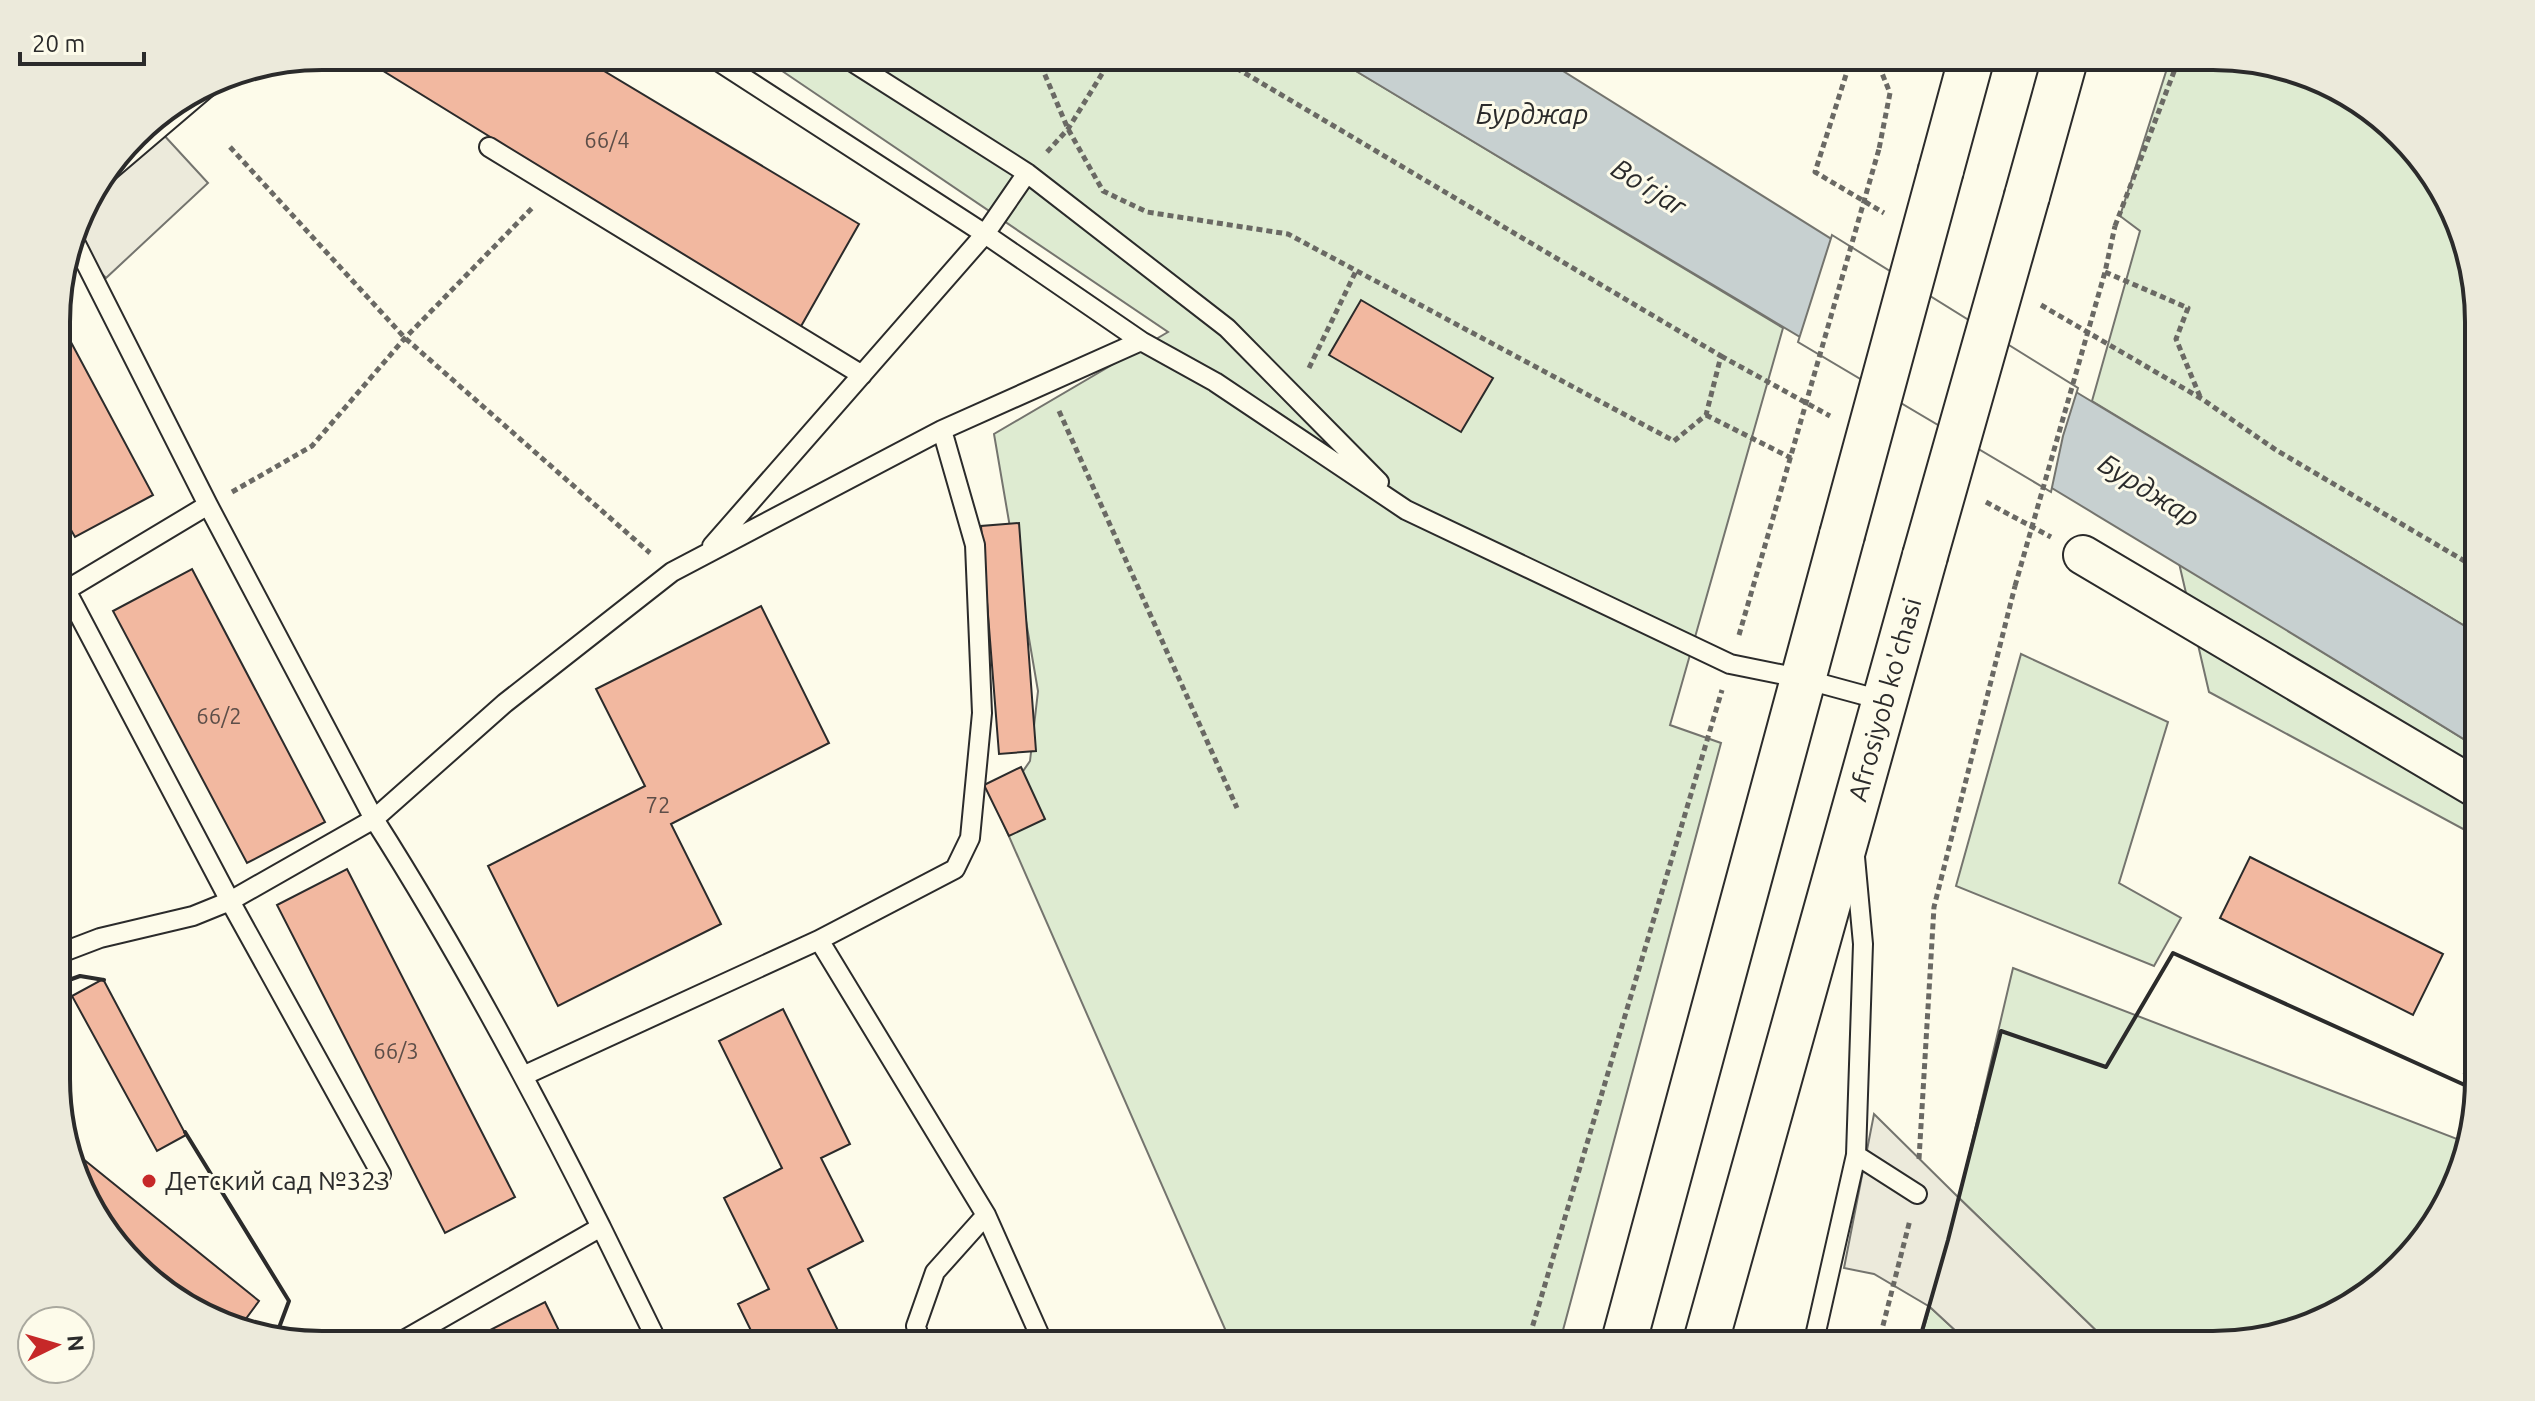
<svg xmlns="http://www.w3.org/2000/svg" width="2535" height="1401" viewBox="0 0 2535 1401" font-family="Ubuntu,sans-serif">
<rect width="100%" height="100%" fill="#fdfbea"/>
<!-- green -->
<path fill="#deebd1" stroke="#74746e" stroke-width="2" d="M 760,56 L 1331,56 L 1783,328 L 1670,725 L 1721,743 L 1559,1345 L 1232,1345 L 997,809 L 1030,761 L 1038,691 L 994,434 L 1168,332 Z
M 2171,56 L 2213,56 L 2345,91 L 2434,175 L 2478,304 L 2478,634 L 2092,401 L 2140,231 L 2120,216 Z
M 2179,563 L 2478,748 L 2478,837 L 2209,692 Z
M 2021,654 L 2168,722 L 2119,883 L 2181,918 L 2154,966 L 1956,886 Z
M 2013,968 L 2465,1142 L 2444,1211 L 2360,1300 L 2230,1344 L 2110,1344 L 1959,1198 Z
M 1930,1307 L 1971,1345 L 1919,1345 Z
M 1799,1332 L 1795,1345 L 1765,1345 L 1777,1334 Z"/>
<!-- parking -->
<path fill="#eceadb" stroke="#74746e" stroke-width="2" d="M 150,120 L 208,183 L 106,278 L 72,242 L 84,204 Z
M 1874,1114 L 1959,1198 L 2110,1344 L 1971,1345 L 1930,1307 L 1874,1274 L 1844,1268 Z"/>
<!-- water -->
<path fill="#c7d0d0" stroke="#74746e" stroke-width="2" d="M 1331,56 L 1539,56 L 2076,392 L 2478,634 L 2478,748 C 2099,513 1714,287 1331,56 Z"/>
<!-- pier -->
<path fill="#fdfbea" stroke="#74746e" stroke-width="2" d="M 1832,235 L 2078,388 L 2063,436 L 2051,492 L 1798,342 Z"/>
<!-- building -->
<path fill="#f2b8a0" stroke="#2b2b2b" stroke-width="2" d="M 359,56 L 579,56 L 859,224 L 800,328 Z
M 1361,300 L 1493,378 L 1461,432 L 1329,355 Z
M 58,318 L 153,495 L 75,537 L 58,507 Z
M 1019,523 L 1036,751 L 999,754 L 981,526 Z
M 192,569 L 325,822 L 247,863 L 113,611 Z
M 761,606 L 829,743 L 671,824 L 721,924 L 558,1006 L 488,866 L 645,786 L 596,689 Z
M 1021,767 L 1045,819 L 1009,836 L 984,785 Z
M 2250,857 L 2443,954 L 2413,1015 L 2220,918 Z
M 347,869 L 515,1197 L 445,1233 L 277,905 Z
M 58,879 L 70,904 L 58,910 Z
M 103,979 L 186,1135 L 157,1151 L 72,996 Z
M 783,1009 L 850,1144 L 821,1158 L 863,1241 L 808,1269 L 845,1345 L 758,1345 L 738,1304 L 769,1289 L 724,1198 L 782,1168 L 719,1041 Z
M 2478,1044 L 2478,1081 L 2464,1073 Z
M 72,1150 L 259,1301 L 242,1324 L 190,1310 L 101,1227 Z
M 545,1302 L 566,1345 L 461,1345 Z"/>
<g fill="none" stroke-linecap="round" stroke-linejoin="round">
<defs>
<path id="lane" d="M 710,56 L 985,234 L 1141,341
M 843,56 L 1027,173 L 1227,328 L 1379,482
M 489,147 L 862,375
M 106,174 L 221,76
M 712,546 L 985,234 L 1027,173
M 58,575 L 230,901 L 381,1174
M 58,595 L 208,505
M 819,940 L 955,869 L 970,838 L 982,713 L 975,545 L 942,430
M 58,954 L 100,938 L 193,916 L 230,901 L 374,819 L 208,505 L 73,238
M 525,1075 L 819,940 L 986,1215 L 1044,1345
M 1856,1155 L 1917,1194
M 601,1227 L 659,1345
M 395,1345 L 601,1227 C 531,1087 458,951 374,819 L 505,703 L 672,572 L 942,430 L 1141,341 L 1215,382 L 1406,510 L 1730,664 L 1804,679 L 1885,701
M 921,1345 L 916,1326 L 935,1272 L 986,1215
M 1813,1345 L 1856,1155 L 1863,944 L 1855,857"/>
<path id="street" d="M 2083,555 L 2478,789"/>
<g id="primary">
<path d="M 1941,170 L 1972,56"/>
<path d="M 2027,196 L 2066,56"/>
<path d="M 1623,1345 L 1842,535"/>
<path id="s1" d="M 1705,1345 L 1925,556"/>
</g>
</defs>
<!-- lane casing -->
<use href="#lane" stroke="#2b2b2b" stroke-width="22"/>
<!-- street casing -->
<use href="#street" stroke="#2b2b2b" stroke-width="42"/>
<!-- primary casing -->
<use href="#primary" stroke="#2b2b2b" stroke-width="48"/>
<!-- path -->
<path stroke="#6a6964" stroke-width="5" stroke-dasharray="6 4" stroke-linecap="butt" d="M 1025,56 L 1042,65
M 1037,56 L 1068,129 L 1103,191 L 1147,212 L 1288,234 L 1674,441 L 1706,415 L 1721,356 L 1216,56
M 1852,56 L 1815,172 L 1884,213
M 1875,56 L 1890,93 L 1879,149
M 230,147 L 405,338 L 650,553
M 1047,152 L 1068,129 L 1113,56
M 2115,226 L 2180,56
M 2105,272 L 2188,308 L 2176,339 L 2201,399
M 2041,305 L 2202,399 L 2276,450 L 2478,569
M 1721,356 L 1830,416
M 1309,368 L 1356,271
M 1059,411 L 1237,808
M 1706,415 L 1791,458
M 232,492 L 312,446 L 405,338 L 533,207
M 1986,502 L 2051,537
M 1739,635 L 1775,511
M 1919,1159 L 1934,907 L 2015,586
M 1527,1345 L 1722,690
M 1878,1345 L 1910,1220"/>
<!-- lane -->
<use href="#lane" stroke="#fdfbea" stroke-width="18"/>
<!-- street -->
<use href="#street" stroke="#fdfbea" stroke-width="38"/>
<!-- primary -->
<use href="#primary" stroke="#fdfbea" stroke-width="44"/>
<defs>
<path id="primary-bridge" d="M 1842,535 L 1941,170
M 1925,556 L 2027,196"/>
</defs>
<!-- primary-bridge casing -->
<use href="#primary-bridge" stroke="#2b2b2b" stroke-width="48" stroke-linecap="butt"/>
<!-- path-bridge -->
<path stroke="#6a6964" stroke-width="5" stroke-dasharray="6 4" stroke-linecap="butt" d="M 1775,511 L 1879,149
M 2015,586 L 2105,272 L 2115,226"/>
<!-- primary-bridge -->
<use href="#primary-bridge" stroke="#fdfbea" stroke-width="44"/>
<!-- wall -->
<path stroke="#2b2b2b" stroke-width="4" d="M 58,984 L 80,976 L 104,980
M 185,1132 L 289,1301 L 277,1333
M 1918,1345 L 1948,1240 L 2001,1031 L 2106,1067 L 2173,953 L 2478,1091"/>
</g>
<!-- markers -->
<circle fill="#c62828" stroke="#fdfbea" stroke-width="3" cx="149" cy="1181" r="8"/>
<g text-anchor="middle" stroke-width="6" stroke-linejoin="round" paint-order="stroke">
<!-- number labels -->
<g font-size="22" fill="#5d4e48">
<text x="607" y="148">66/4</text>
<text x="219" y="724">66/2</text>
<text x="658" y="813">72</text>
<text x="396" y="1059">66/3</text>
</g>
<!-- street labels -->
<g font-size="26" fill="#2b2b2b" stroke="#fdfbea">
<text dy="9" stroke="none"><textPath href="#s1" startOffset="670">Afrosiyob ko'chasi</textPath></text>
</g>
<!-- poi labels -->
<g font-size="26" fill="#2b2b2b" stroke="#fdfbea" text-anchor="start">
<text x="165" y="1190">Детский сад №323</text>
</g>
<!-- water labels -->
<g font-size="28" font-style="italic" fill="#2b2b2b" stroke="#fdfbea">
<text x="1532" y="124">Бурджар</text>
<text transform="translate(1649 187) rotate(32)" y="10">Bo‘rjar</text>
<text transform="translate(2149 490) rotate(32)" y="10">Бурджар</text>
</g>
</g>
<!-- crop -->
<path d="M0 0H2535V1401H0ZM322 70H2213A252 252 0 0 1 2465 322V1079A252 252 0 0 1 2213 1331H322A252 252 0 0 1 70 1079V322A252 252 0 0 1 322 70Z" fill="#eceadb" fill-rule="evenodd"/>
<path fill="none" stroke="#2b2b2b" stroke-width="4" d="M322 70H2213A252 252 0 0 1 2465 322V1079A252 252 0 0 1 2213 1331H322A252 252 0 0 1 70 1079V322A252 252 0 0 1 322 70Z"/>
<!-- north arrow -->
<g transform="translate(56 1345) rotate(85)"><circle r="38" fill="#fdfbea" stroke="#a9a89e" stroke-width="2"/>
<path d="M0-6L14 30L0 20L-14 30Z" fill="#c62828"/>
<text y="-12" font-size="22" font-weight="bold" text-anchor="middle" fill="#2b2b2b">N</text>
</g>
<!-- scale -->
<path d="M20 52v12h124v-12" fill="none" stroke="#2b2b2b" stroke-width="4"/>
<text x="32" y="52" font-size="24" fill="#2b2b2b" stroke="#fdfbea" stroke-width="6" paint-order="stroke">20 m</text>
</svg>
